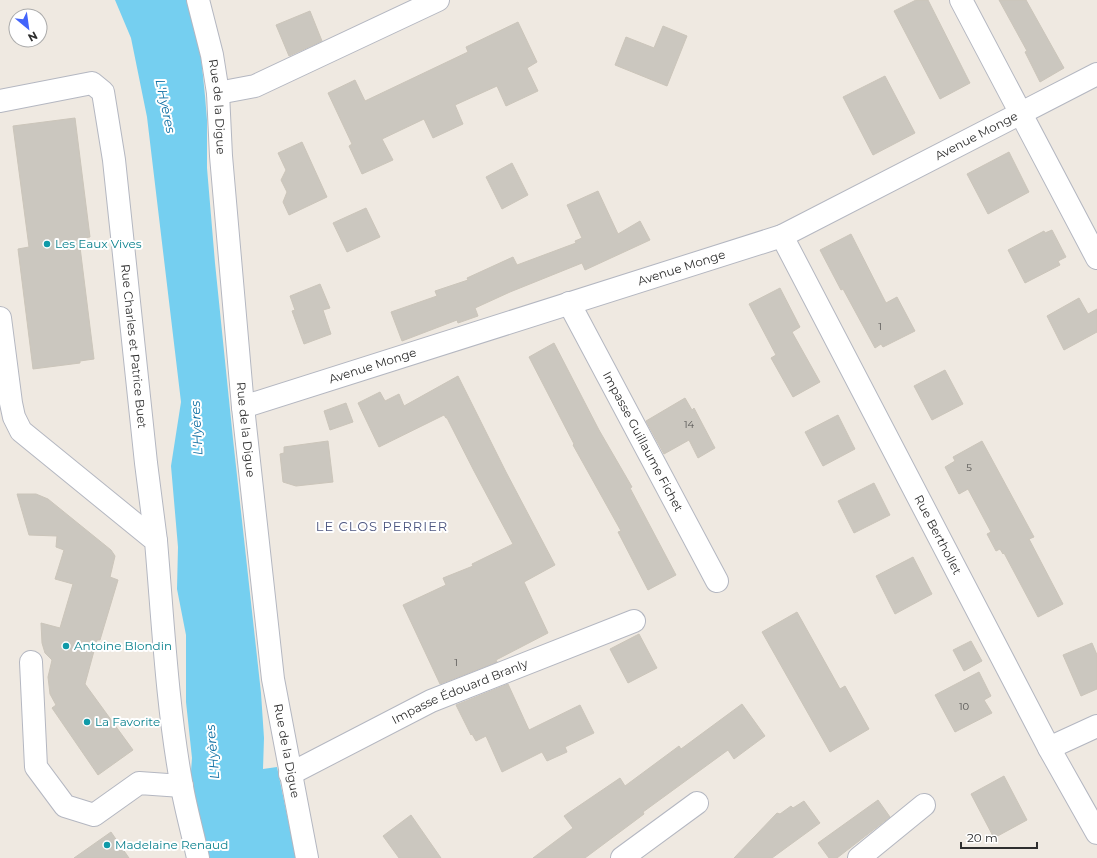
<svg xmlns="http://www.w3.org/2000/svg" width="1097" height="858" viewBox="0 0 1097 858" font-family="Montserrat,sans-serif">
<rect width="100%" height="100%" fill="#efe9e1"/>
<!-- water -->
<path fill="#75cff0" d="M 115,0 L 188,0 L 201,56 L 205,96 L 207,120 L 207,168 L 215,263 L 233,439 L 261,693 L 264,738 L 263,769 L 277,767 L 296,858 L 208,858 L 200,817 L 190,785 L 192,758 L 186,702 L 186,635 L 177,589 L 178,547 L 171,466 L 181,402 L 147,117 L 131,38 Z"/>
<!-- building -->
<path fill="#cbc7bf" stroke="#cbc5ba" d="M 916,0 L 928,0 L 970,83 L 940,99 L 894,11 Z
M 999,0 L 1026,0 L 1064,68 L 1040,82 L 1025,52 L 1027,51 Z
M 310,11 L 322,41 L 289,56 L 276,25 Z
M 518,22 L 537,62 L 527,68 L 538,91 L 506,106 L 497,86 L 455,105 L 463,124 L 433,138 L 424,119 L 382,139 L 393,160 L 362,174 L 349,146 L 352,144 L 328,93 L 355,80 L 365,101 L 468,52 L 466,47 Z
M 663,26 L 687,36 L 667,86 L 615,65 L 626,37 L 654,48 Z
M 885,76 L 915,133 L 873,155 L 843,97 Z
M 75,118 L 90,237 L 79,239 L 94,359 L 80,361 L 80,363 L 33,369 L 18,249 L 29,247 L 13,126 Z
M 302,142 L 327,197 L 289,215 L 283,202 L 287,192 L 281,180 L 286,170 L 278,153 Z
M 1009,152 L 1029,192 L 988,214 L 967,174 Z
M 512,163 L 528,195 L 502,209 L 486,177 Z
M 598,191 L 618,234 L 640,221 L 650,240 L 585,270 L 582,263 L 510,292 L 475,308 L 478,316 L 458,323 L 457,320 L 402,341 L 391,312 L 437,296 L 435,291 L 468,280 L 467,278 L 513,257 L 517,265 L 576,243 L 575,241 L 582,238 L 567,205 Z
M 366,208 L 380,237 L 347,252 L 333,223 Z
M 1052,230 L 1066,257 L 1058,261 L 1060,265 L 1025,283 L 1008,250 L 1044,231 L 1045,233 Z
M 851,234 L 886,303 L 897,297 L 915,331 L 883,347 L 881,344 L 875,348 L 843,289 L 841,290 L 820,250 Z
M 320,284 L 330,308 L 323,310 L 331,334 L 304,344 L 292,311 L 295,310 L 290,296 Z
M 780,288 L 800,327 L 792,332 L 820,382 L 793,397 L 771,358 L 776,355 L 749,304 Z
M 1079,298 L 1088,314 L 1097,309 L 1097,332 L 1064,350 L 1047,316 Z
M 554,343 L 599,430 L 632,487 L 630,488 L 676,575 L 648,590 L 618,532 L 621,531 L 573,445 L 574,444 L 529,357 Z
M 945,370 L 963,404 L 932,420 L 914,386 Z
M 458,376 L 506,472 L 555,565 L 524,582 L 548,633 L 496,660 L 497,662 L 440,684 L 403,605 L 446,585 L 443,578 L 473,566 L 472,564 L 513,544 L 474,471 L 447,418 L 446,418 L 444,415 L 379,447 L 358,403 L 380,392 L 385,401 L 399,394 L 404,406 Z
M 685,398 L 692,410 L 694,408 L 715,448 L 698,458 L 689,440 L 664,454 L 646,421 Z
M 346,403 L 353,422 L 330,430 L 324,411 Z
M 838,415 L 855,449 L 823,466 L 805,432 Z
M 328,441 L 333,482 L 296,486 L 283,482 L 280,454 L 284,453 L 284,447 Z
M 982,441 L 1034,537 L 1029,539 L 1063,604 L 1038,617 L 1004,553 L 1003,554 L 1000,549 L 996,551 L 987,534 L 991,532 L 968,489 L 959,494 L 945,467 L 955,461 L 953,457 Z
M 874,483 L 890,515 L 854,533 L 838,501 Z
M 17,494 L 36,494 L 48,499 L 111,550 L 115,556 L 110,577 L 118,580 L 100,640 L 97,640 L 85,684 L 133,750 L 98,775 L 52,708 L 56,705 L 50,694 L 48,677 L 52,660 L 45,653 L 42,643 L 41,623 L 60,628 L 73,584 L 55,579 L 64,550 L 56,547 L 57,536 L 29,535 Z
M 913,557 L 932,594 L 895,614 L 876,576 Z
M 797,612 L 840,689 L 845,686 L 869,729 L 830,752 L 762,632 Z
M 639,634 L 657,668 L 628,683 L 610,649 Z
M 971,641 L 982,661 L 964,671 L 953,650 Z
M 1092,643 L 1097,655 L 1097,689 L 1081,696 L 1063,655 Z
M 979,672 L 991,696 L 984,700 L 992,713 L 955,732 L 935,695 Z
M 508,684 L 529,730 L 580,705 L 594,733 L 565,747 L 567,752 L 547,761 L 542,752 L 502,772 L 486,736 L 476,741 L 472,734 L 471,735 L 456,705 Z
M 742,704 L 765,736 L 734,759 L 728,750 L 643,812 L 644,814 L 585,858 L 533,858 L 573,828 L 564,816 L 620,778 L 625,786 L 679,746 L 681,749 Z
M 1004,776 L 1027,820 L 994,838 L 971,794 Z
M 878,800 L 890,817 L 837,858 L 829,858 L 818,843 Z
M 804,801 L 820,823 L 772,858 L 734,858 L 777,813 L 780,814 L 791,806 L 793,808 Z
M 411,815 L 441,858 L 399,858 L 383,836 Z
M 111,832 L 129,858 L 74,858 Z"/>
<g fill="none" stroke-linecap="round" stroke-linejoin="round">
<defs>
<g id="minor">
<path id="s1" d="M 198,0 L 212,55 L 218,93 L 221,156 L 243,407 L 273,679 L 307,858"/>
<path d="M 961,0 L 1097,258"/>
<path d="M 218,93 L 255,86 L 438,0"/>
<path id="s2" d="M 0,101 L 92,83 L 103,92 L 114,160 L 146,463 L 156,541"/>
<path id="s3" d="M 782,236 L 1049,748 L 1097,833"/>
<path id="s4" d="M 569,303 L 717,581"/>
<path d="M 0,318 L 11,403 L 14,417 L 21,431 L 156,541 C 163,622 167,706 182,787 C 186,810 193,834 198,858"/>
<path id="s5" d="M 243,407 L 782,236 L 1097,74"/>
<path d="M 31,662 L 36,767 L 65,806 L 94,815 L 139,783 L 182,786"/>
<path d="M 1049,748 L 1097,726"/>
<path id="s6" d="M 290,774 L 431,701 L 634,621"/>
<path d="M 622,858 L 697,803"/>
<path d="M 859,858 L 924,805"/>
</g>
</defs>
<!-- minor casing -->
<use href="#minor" stroke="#b4b7c1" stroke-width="24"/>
<!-- minor -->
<use href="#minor" stroke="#fff" stroke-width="22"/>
</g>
<!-- markers -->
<g fill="#0f9aa8" stroke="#fff" stroke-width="1.5">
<circle cx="47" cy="244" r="4"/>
<circle cx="66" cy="646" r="4"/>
<circle cx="87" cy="722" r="4"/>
<circle cx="107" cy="845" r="4"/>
</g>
<g text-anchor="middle" stroke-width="4" stroke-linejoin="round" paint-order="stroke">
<!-- number labels -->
<g font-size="10" fill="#555452">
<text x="880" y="330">1</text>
<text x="689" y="428">14</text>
<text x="969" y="471">5</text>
<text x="456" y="666">1</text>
<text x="964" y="710">10</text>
</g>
<!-- street labels -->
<g font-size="12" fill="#2e2e2e" stroke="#fff">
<text dy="4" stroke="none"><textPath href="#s1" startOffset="109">Rue de la Digue</textPath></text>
<text dy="4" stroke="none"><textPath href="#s5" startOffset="784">Avenue Monge</textPath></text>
<text dy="4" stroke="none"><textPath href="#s5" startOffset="460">Avenue Monge</textPath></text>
<text dy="4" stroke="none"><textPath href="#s2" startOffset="364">Rue Charles et Patrice Buet</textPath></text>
<text dy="4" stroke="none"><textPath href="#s5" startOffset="136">Avenue Monge</textPath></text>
<text dy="4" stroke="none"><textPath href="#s1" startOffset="433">Rue de la Digue</textPath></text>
<text dy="4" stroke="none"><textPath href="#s4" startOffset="157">Impasse Guillaume Fichet</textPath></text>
<text dy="4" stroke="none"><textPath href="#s3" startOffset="337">Rue Berthollet</textPath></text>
<text dy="4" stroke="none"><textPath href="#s6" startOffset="189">Impasse Édouard Branly</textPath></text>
<text dy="4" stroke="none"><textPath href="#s1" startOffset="757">Rue de la Digue</textPath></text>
</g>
<!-- culture labels -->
<g font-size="12" fill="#0d838f" stroke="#fff" text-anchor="start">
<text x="55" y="248">Les Eaux Vives</text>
<text x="74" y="650">Antoine Blondin</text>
<text x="95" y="726">La Favorite</text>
<text x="115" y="849">Madelaine Renaud</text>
</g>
<!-- water labels -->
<g font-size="13" font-style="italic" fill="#0d6fa3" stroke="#fff">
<text transform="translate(166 106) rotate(78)" y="5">L'Hyères</text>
<text transform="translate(196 428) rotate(-93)" y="5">L'Hyères</text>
<text transform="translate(212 752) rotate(-95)" y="5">L'Hyères</text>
</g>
<!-- neighbourhood labels -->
<g font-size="13" letter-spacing="1" fill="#4d5680" stroke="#fff">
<text x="382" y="531">LE CLOS PERRIER</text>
</g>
</g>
<!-- north arrow -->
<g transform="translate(28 28) rotate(151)"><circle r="19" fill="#ffffff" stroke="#ababab"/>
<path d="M0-3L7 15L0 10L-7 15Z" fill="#4264fb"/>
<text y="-6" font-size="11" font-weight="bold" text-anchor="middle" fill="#2e2e2e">N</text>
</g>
<!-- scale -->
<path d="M961 842v6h76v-6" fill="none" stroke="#2e2e2e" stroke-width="2"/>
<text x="967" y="842" font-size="12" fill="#2e2e2e" stroke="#ffffff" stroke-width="3" paint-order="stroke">20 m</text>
</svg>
